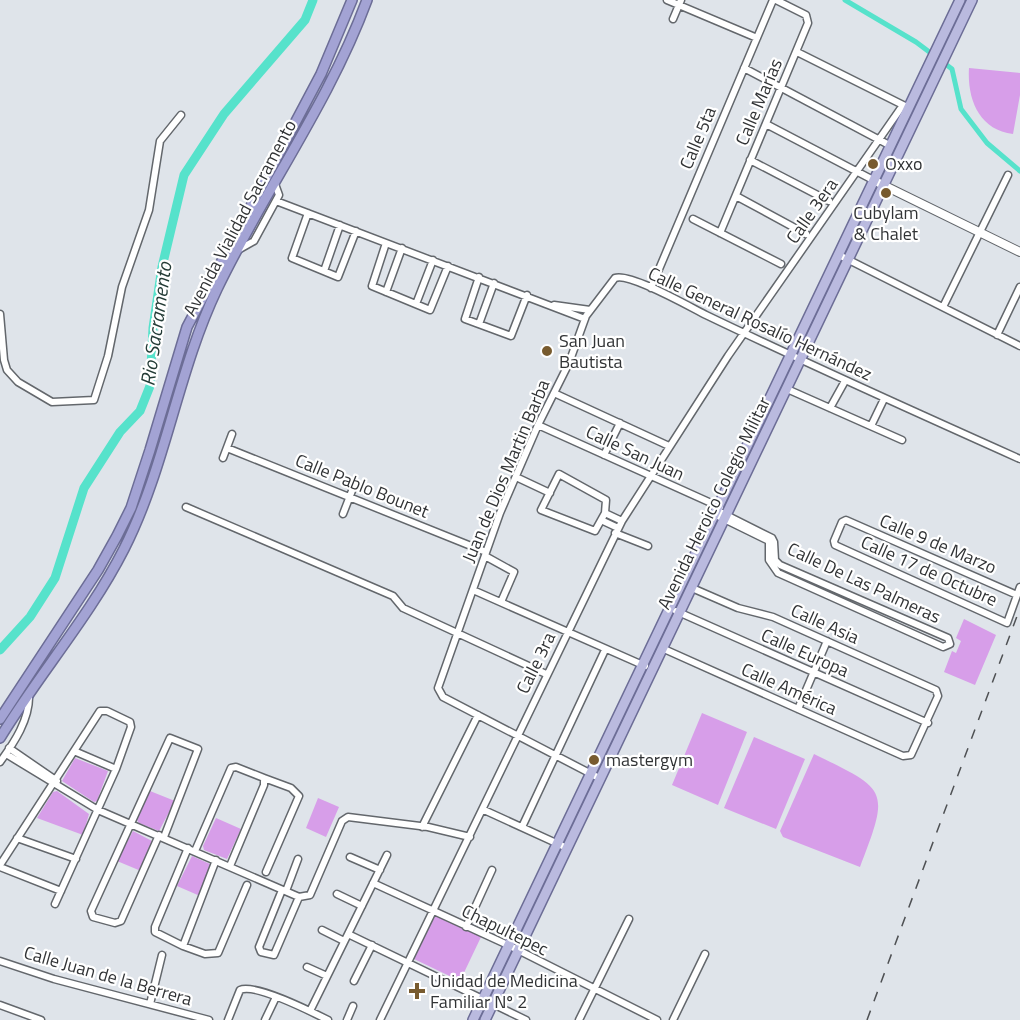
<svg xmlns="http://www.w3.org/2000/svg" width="1020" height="1020" viewBox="0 0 1020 1020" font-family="'Titillium Web',sans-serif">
<rect width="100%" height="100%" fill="#dfe4ea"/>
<!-- green -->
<path fill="#d79ee9" d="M 969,68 L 1020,73 L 1020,95 L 1013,134 C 979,130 967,99 969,68 Z
M 964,619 L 996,635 L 975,685 L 944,672 L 952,651 L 956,653 L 961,641 L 956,638 Z
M 702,713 L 747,732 L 718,805 L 672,785 Z
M 754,737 L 805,759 L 776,829 L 724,808 Z
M 814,754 C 888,790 890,789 860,867 L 783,837 L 780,831 Z
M 75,758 L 108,771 L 97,801 L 94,802 L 62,781 Z
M 57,791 L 89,814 L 83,835 L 37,818 L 53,792 Z
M 150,791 L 175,801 L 159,831 L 139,823 L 137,820 Z
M 318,798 L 339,807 L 326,837 L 306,828 Z
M 216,818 L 241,829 L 227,859 L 204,850 L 203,846 Z
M 133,831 L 152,841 L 141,871 L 117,861 Z
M 192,856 L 210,864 L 211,867 L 200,896 L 177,886 Z
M 436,914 L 481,937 L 460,981 L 414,959 Z"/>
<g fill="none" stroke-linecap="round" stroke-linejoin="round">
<!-- canal -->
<path stroke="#56e2cb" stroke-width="5" d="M 845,0 L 916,42 L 952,69 L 961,109 L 987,143 L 1020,171"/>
<!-- river -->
<path stroke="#56e2cb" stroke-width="9" d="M 0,650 L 30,617 L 55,578 L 84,488 L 120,432 L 140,411 L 150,386 L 153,328 L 162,267 L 184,175 L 224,114 L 305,20 L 313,0"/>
<defs>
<path id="minor" d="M 667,0 L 757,38
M 673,19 L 681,0
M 797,52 L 905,106
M 744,68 L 891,146
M 766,124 L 875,181
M 750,160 L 829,201
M 736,196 L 806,234
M 276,201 L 585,319
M 308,213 L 292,258 L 338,277 L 356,231
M 693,219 L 781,264
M 720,233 L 808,23 L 806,15 L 776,0
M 386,243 L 372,286 L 430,310 L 448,266
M 238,250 L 254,241 L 279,195 L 275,184
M 839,255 L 1020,346
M 324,271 L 340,225
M 479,277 L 465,319 L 511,336 L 527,295
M 651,288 L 773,0
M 386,292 L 402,248
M 416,304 L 433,260
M 554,305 L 590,310
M 943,307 L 1008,175
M 0,314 L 4,360 L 7,370 L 18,382 L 52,402 L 94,400 L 108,356 L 122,287 L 149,210 L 160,141 L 181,115
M 479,324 L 494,283
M 997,335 L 1020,287
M 787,389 L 902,440
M 554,393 L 669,446
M 830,408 L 845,381
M 538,425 L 720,507
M 871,426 L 884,399
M 227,448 L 486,552
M 604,455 L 620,423
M 223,458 L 232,434
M 559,474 L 606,500 L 605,513 L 595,531 L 541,510 Z
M 516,477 L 550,493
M 186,507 L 393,596 L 403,608 L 546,674
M 605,513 L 622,521
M 343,514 L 355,483
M 716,515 L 769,541 L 769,560 L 778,573 L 943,647 L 950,644 L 948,638 L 780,565 L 775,560 L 774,542 L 772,538 L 718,511
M 601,520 L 618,528
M 615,533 L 648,546
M 485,556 L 514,572 L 501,602
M 473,590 L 645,666
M 1017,595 L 846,520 L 842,522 L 834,541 L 835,545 L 1007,623 L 1020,587
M 676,611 L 928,723
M 664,649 L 903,756 L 911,755 L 938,696 L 936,690 L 773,617 L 738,608 L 692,588
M 798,709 L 827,641
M 9,748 L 57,781
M 74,751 L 116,769
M 6,754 L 98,810 L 299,897 L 310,895 L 342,821 L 348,817 L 428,827 L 470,837
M 0,762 C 14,743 30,719 29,695
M 264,778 L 291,788 L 299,796 L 266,872
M 601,779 L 443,697 L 438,688 L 500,513 L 538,425 L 569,363 L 586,316 L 615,278 C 629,272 690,307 706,315 C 810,365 915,412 1020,459
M 484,810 L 567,848
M 422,827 L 478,715
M 522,827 L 605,650
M 159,835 L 121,921 L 115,923 L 93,917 L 91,911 L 170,738 L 198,749 L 164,837
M 17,838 L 76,859
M 188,848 L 155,927 L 155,932 L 183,946 L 216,860
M 195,851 L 231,768 L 236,767 L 264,778 L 264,785 L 230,866
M 350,857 L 380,870
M 0,865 L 100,711 L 107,711 L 130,722 L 131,727 L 116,769 L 55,904
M 0,867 L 61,891
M 373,883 L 510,946 L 657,1020
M 282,890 L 259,947 L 261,952 L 274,955 L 299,897
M 286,891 L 298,859
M 337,894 L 362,906
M 466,927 L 492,870
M 322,930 L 344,941
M 348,934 L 526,1020
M 183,946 L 205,954 L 218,953 L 247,885
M 0,961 L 54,979 L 209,1020
M 307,967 L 327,976
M 354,981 L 372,945
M 150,1004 L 162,955
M 0,1005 L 41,1020
M 310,1011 L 387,855
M 228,1020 L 240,990 C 255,983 312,1012 328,1020
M 265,1020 L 276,997
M 347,1020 L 353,1006
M 380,1020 L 622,521 L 728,356 L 903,105
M 579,1020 L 629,919
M 673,1020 L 705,954"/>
<path id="tertiary" d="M 879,183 L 1020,252"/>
<path id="primary" d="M 473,1020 L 960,0
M 485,1020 L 972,0"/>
<path id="trunk" d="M 0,719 L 98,570 L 117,536 L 131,508 L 150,450 L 187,327 L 321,74 L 352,0
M 0,738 C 39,674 90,616 124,549 C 166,466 177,373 217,289 C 264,191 329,103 367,0"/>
</defs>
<!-- minor casing -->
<use href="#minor" stroke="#63676c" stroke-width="9"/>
<!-- tertiary casing -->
<use href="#tertiary" stroke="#63676c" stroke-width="10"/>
<!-- primary casing -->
<use href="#primary" stroke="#6c6d96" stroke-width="12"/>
<!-- trunk casing -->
<use href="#trunk" stroke="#6c6d96" stroke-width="12"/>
<!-- minor -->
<use href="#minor" stroke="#fff" stroke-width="6"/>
<!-- tertiary -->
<use href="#tertiary" stroke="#fff" stroke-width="8"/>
<!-- primary -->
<use href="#primary" stroke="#babadf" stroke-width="9"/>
<!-- trunk -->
<use href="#trunk" stroke="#a3a3d4" stroke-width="9"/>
<!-- rail -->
<path stroke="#4f5154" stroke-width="1.5" stroke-dasharray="10 10" stroke-linecap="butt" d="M 867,1020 L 1020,608"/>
</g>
<!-- markers -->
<g fill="#785b2f" stroke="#fff" stroke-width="2">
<circle cx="873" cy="164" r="6"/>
<circle cx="886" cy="193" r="6"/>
<circle cx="547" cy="351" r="6"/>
<circle cx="594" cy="760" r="6"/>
<path d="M414 982h6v6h6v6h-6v6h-6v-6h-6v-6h6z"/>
</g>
<g text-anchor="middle" stroke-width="4.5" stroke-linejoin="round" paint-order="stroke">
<!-- street labels -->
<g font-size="18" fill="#313335" stroke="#fff">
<text transform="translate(759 102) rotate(-67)" y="6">Calle Marías</text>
<text transform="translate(698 138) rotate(-67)" y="6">Calle 5ta</text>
<text transform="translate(812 211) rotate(-55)" y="6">Calle 3era</text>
<text transform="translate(240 218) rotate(-62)" y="6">Avenida Vialidad Sacramento</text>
<text transform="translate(760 324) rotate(25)" y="6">Calle General Rosalío Hernández</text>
<text transform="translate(635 453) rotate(25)" y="6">Calle San Juan</text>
<text transform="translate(506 471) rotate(-67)" y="6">Juan de Dios Martin Barba</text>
<text transform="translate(362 486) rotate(22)" y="6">Calle Pablo Bounet</text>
<text transform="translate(714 503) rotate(-64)" y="6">Avenida Heroico Colegio Militar</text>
<text transform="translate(938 544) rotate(23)" y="6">Calle 9 de Marzo</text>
<text transform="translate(929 571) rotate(24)" y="6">Calle 17 de Octubre</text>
<text transform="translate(864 583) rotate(25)" y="6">Calle De Las Palmeras</text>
<text transform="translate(825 624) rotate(24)" y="6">Calle Asia</text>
<text transform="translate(805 653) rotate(24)" y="6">Calle Europa</text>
<text transform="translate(536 663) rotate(-64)" y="6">Calle 3ra</text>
<text transform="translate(789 689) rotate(24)" y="6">Calle América</text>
<text transform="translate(505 930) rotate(26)" y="6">Chapultepec</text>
<text transform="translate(108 976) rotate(16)" y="6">Calle Juan de la Berrera</text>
</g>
<!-- poi labels -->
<g font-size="18" fill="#313335" stroke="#fff" text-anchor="start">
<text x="885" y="170">Oxxo</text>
<text x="886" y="219" text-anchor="middle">Cubylam<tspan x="886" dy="21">&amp; Chalet</tspan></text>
<text x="559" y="347">San Juan<tspan x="559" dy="21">Bautista</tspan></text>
<text x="606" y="766">mastergym</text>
<text x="430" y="987">Unidad de Medicina<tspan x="430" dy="21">Familiar Nº 2</tspan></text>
</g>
<!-- water labels -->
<g font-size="20" font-style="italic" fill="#233b36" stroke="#fff">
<text transform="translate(156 324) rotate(-82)" y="7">Rio Sacramento</text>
</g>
</g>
</svg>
